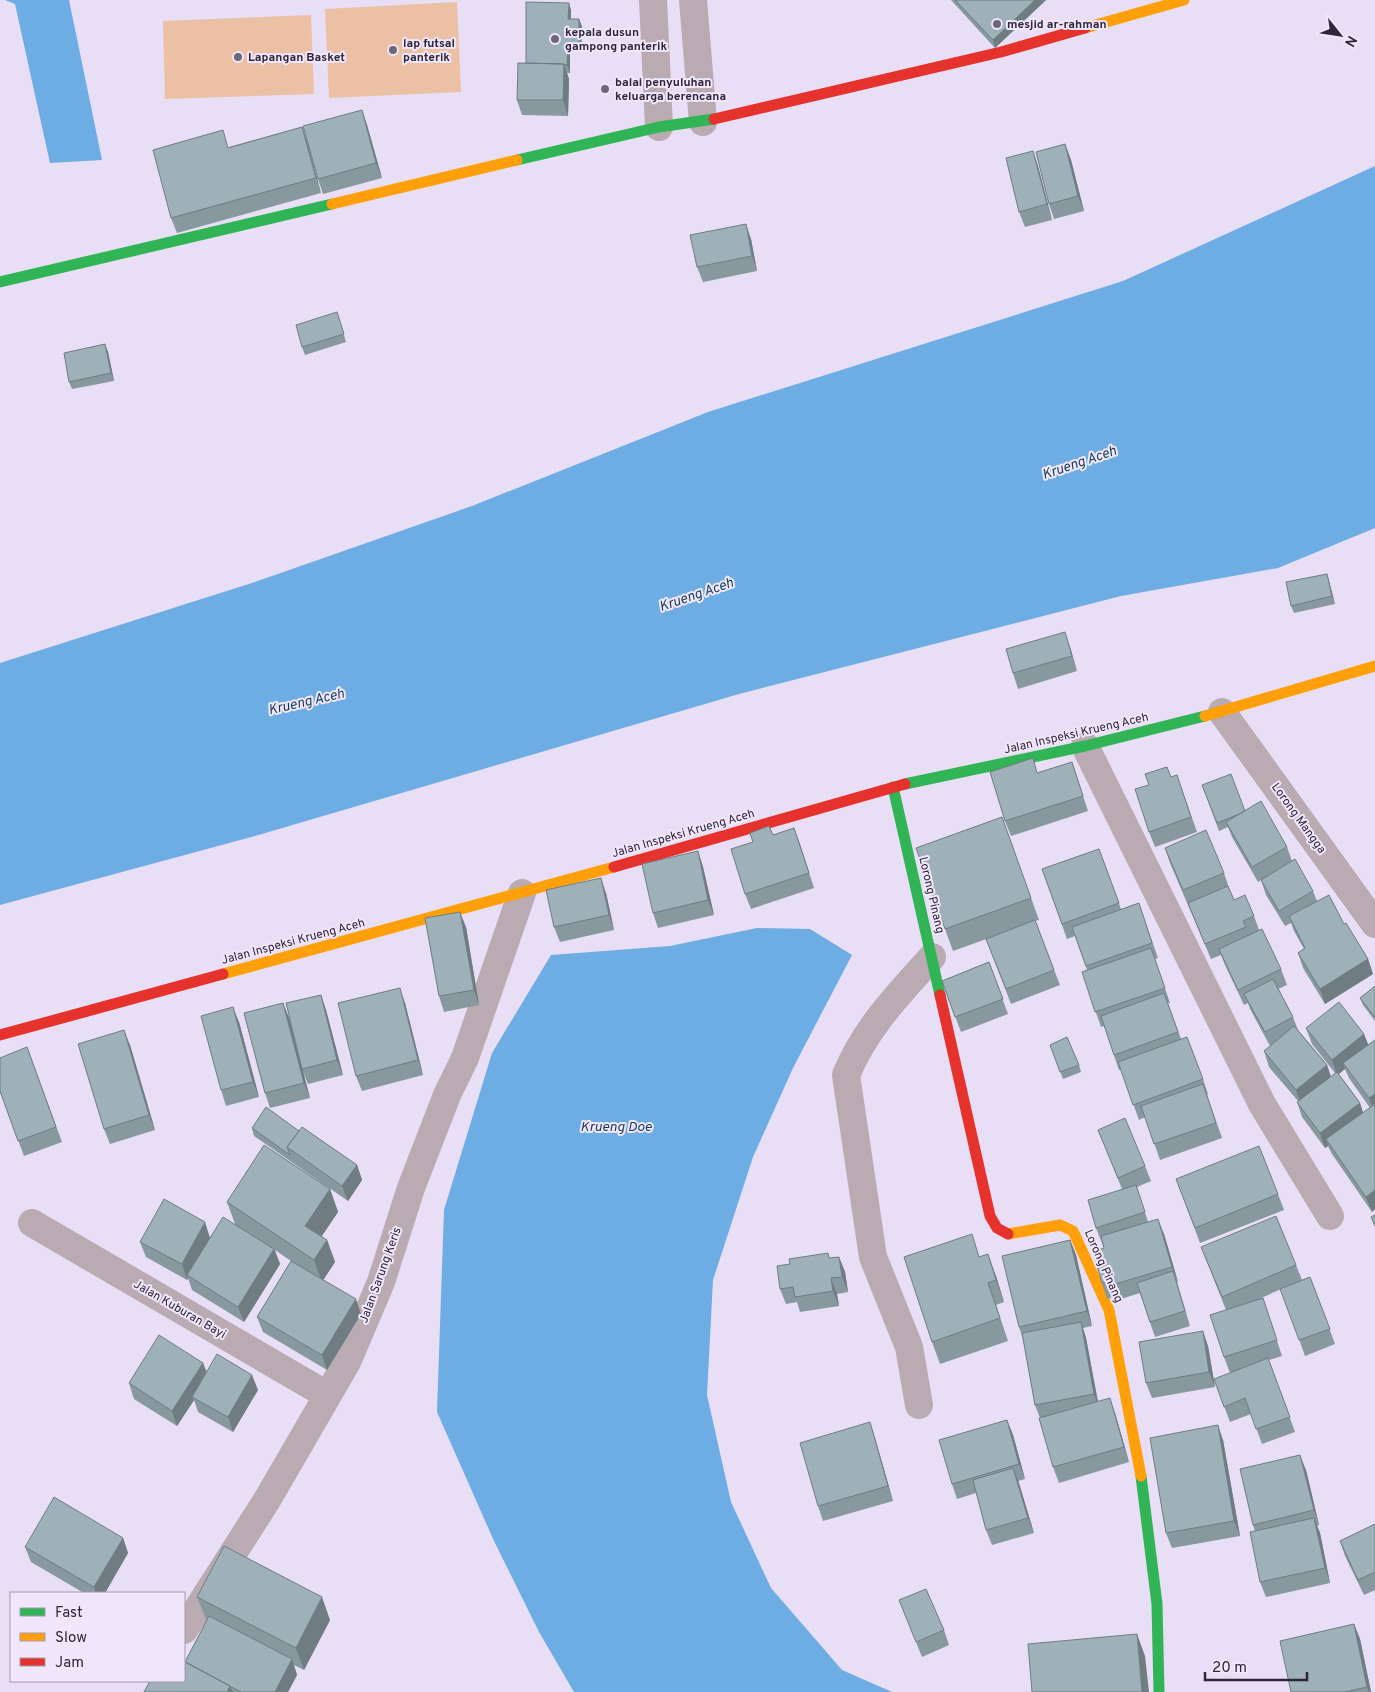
<svg xmlns="http://www.w3.org/2000/svg" width="1375" height="1692" viewBox="0 0 1375 1692" font-family="Overpass,sans-serif">
<rect width="100%" height="100%" fill="#e8def5"/>
<!-- green -->
<path fill="#ebc0a4" d="M 457,2 L 461,92 L 329,98 L 325,9 Z
M 311,15 L 314,94 L 165,99 L 163,21 Z"/>
<!-- water -->
<path fill="#6eace4" d="M 5,0 L 69,0 L 102,160 L 50,163 L 15,4 Z
M 1375,166 L 1375,528 L 1278,568 L 1121,596 L 739,694 L 255,836 L 0,905 L 0,663 L 255,582 L 472,506 L 708,412 L 1123,281 Z
M 757,928 L 810,929 L 852,955 L 793,1068 L 753,1157 L 713,1280 L 707,1395 L 731,1502 L 771,1588 L 842,1670 L 892,1692 L 574,1692 L 539,1632 L 494,1541 L 437,1412 L 444,1210 L 492,1053 L 551,955 L 670,946 Z"/>
<g fill="none" stroke-linecap="round" stroke-linejoin="round">
<!-- street -->
<path stroke="#baaab1" stroke-width="28" d="M 653,0 L 659,127
M 693,0 L 703,122
M 1222,712 L 1375,924
M 1085,746 L 1262,1104 L 1330,1216
M 32,1223 L 327,1395
M 919,1405 L 909,1347 L 873,1257 L 846,1075 C 866,1027 898,995 932,957
M 184,1630 L 267,1500 L 347,1362 L 381,1282 L 411,1188 L 447,1095 L 465,1058 L 522,893"/>
<!-- fast -->
<path stroke="#30b455" stroke-width="11" d="M 517,160 L 659,127 L 714,119
M 0,282 L 332,204
M 905,784 L 1085,746 L 1205,716
M 893,787 L 940,995
M 1141,1476 L 1157,1604 L 1159,1692"/>
<!-- slow -->
<path stroke="#ff9f0a" stroke-width="11" d="M 1085,28 L 1184,0
M 332,204 L 517,160
M 1205,716 L 1375,666
M 223,974 L 614,867
M 1008,1234 L 1060,1225 L 1073,1231 L 1109,1310 L 1141,1476"/>
<!-- jam -->
<path stroke="#e5322d" stroke-width="11" d="M 714,119 L 1001,52 L 1085,28
M 614,867 L 905,784
M 940,995 L 990,1216 L 997,1228 L 1008,1234
M 0,1035 L 223,974"/>
</g>
<!-- wall -->
<path fill="#88989f" fill-rule="evenodd" d="M 951,0 L 1046,0 L 995,48 Z
M 571,10 L 571,19 L 579,19 L 582,27 L 581,52 L 570,52 L 570,73 L 567,73 L 569,79 L 568,116 L 522,115 L 517,100 L 526,63 Z
M 362,110 L 367,125 L 382,178 L 323,194 L 318,179 Z
M 302,127 L 307,142 L 321,193 L 177,233 L 171,218 L 229,147 Z
M 1065,144 L 1071,160 L 1084,211 L 1054,219 L 1049,204 Z
M 1033,151 L 1038,166 L 1052,220 L 1025,227 L 1019,212 Z
M 751,239 L 757,271 L 703,282 L 697,267 Z
M 337,312 L 346,342 L 305,355 L 302,347 Z
M 105,344 L 108,352 L 114,381 L 72,389 L 69,382 Z
M 1327,574 L 1329,581 L 1335,604 L 1294,613 L 1291,606 Z
M 1070,647 L 1077,671 L 1018,689 L 1013,673 Z
M 1072,762 L 1088,811 L 1011,836 L 1005,821 L 1038,773 Z
M 1177,775 L 1197,832 L 1155,847 L 1149,832 L 1171,777 Z
M 1202,785 L 1245,811 L 1287,847 L 1292,861 L 1313,891 L 1317,901 L 1344,924 L 1368,959 L 1373,974 L 1325,1004 L 1303,968 L 1298,953 L 1304,949 L 1294,931 L 1291,923 L 1285,926 L 1266,895 L 1261,880 L 1258,882 L 1232,837 L 1228,827 L 1219,831 Z
M 1002,817 L 1039,920 L 1035,921 L 1060,985 L 1011,1004 L 986,939 L 992,937 L 953,951 L 945,929 Z
M 794,828 L 814,888 L 751,909 L 745,894 L 773,835 Z
M 1165,848 L 1224,873 L 1229,888 L 1234,900 L 1254,916 L 1259,930 L 1281,969 L 1287,985 L 1278,989 L 1293,1017 L 1298,1030 L 1327,1065 L 1331,1077 L 1335,1073 L 1312,1044 L 1306,1028 L 1364,1034 L 1368,1045 L 1375,1040 L 1375,1209 L 1372,1212 L 1332,1154 L 1328,1146 L 1325,1148 L 1302,1117 L 1297,1102 L 1298,1101 L 1269,1067 L 1264,1051 L 1270,1046 L 1250,1009 L 1248,1003 L 1244,1005 L 1225,965 L 1221,955 L 1211,959 L 1170,863 ZM 1345,1069 L 1349,1078 L 1370,1108 L 1363,1113 L 1360,1103 L 1339,1074 Z
M 1099,849 L 1121,909 L 1139,903 L 1158,958 L 1155,959 L 1170,1003 L 1168,1003 L 1181,1039 L 1203,1079 L 1208,1094 L 1207,1095 L 1222,1138 L 1160,1160 L 1145,1117 L 1139,1120 L 1121,1070 L 1119,1070 L 1104,1026 L 1101,1027 L 1082,972 L 1087,970 L 1075,936 L 1067,939 L 1042,869 Z
M 698,851 L 703,867 L 714,915 L 658,928 L 653,913 Z
M 606,893 L 614,930 L 560,942 L 554,927 Z
M 466,927 L 479,1005 L 444,1012 L 439,996 Z
M 989,962 L 1008,1014 L 961,1032 L 942,981 Z
M 1375,986 L 1375,1021 L 1363,1005 L 1360,998 Z
M 321,995 L 326,1010 L 343,1075 L 308,1084 L 302,1069 Z
M 283,1003 L 289,1018 L 310,1098 L 270,1108 L 265,1093 Z
M 405,1003 L 423,1075 L 362,1091 L 356,1076 Z
M 239,1022 L 259,1097 L 226,1106 L 221,1090 Z
M 130,1045 L 155,1130 L 110,1144 L 104,1129 Z
M 1050,1045 L 1079,1065 L 1081,1072 L 1063,1079 Z
M 27,1047 L 62,1142 L 24,1156 L 0,1091 Z
M 252,1128 L 299,1131 L 357,1165 L 362,1180 L 348,1201 L 254,1136 Z
M 1098,1130 L 1145,1166 L 1151,1181 L 1137,1187 L 1148,1222 L 1164,1234 L 1178,1282 L 1177,1282 L 1190,1326 L 1155,1337 L 1140,1293 L 1121,1299 L 1119,1295 L 1107,1299 L 1102,1283 L 1104,1248 L 1096,1228 L 1122,1189 Z
M 1176,1179 L 1278,1194 L 1284,1210 L 1200,1243 Z
M 330,1189 L 338,1212 L 321,1236 L 327,1240 L 335,1262 L 323,1280 L 361,1314 L 327,1370 L 263,1332 L 257,1317 L 291,1261 L 275,1250 L 280,1264 L 244,1322 L 192,1290 L 188,1278 L 187,1280 L 146,1257 L 140,1242 L 210,1237 L 235,1224 L 227,1202 Z
M 1070,1240 L 1076,1255 L 1092,1326 L 1083,1328 L 1086,1338 L 1098,1401 L 1115,1413 L 1129,1462 L 1059,1483 L 1053,1467 L 1040,1418 L 1035,1405 L 1023,1339 L 1019,1327 Z
M 1201,1247 L 1296,1265 L 1302,1280 L 1310,1277 L 1335,1344 L 1305,1356 L 1281,1289 L 1257,1300 L 1263,1298 L 1282,1356 L 1269,1360 L 1295,1432 L 1262,1444 L 1251,1414 L 1230,1422 L 1214,1379 L 1230,1373 L 1224,1357 L 1226,1310 Z
M 839,1257 L 845,1272 L 848,1292 L 837,1294 L 839,1306 L 800,1312 L 797,1302 L 786,1304 L 780,1289 L 830,1258 Z
M 980,1257 L 996,1276 L 1004,1302 L 996,1305 L 1008,1341 L 940,1364 L 932,1342 Z
M 1208,1346 L 1215,1387 L 1152,1398 L 1146,1383 Z
M 203,1363 L 207,1372 L 258,1390 L 233,1432 L 198,1412 L 194,1400 L 177,1426 L 134,1399 L 129,1383 Z
M 1007,1420 L 1013,1435 L 1025,1479 L 1018,1481 L 1034,1533 L 992,1545 L 986,1530 L 976,1493 L 957,1499 L 952,1484 Z
M 875,1438 L 893,1501 L 823,1521 L 818,1506 Z
M 1223,1440 L 1240,1536 L 1172,1548 L 1166,1533 Z
M 1306,1470 L 1319,1525 L 1317,1526 L 1320,1533 L 1330,1583 L 1266,1597 L 1260,1582 L 1255,1531 L 1253,1525 Z
M 1375,1524 L 1375,1590 L 1364,1595 L 1345,1556 L 1340,1541 Z
M 123,1538 L 128,1553 L 105,1593 L 84,1593 L 31,1562 L 25,1547 Z
M 197,1597 L 330,1620 L 304,1670 L 294,1665 L 297,1675 L 288,1692 L 144,1692 L 185,1662 L 207,1620 L 206,1619 Z
M 899,1600 L 944,1630 L 949,1645 L 922,1657 Z
M 1354,1624 L 1360,1639 L 1371,1692 L 1291,1692 Z"/>
<!-- shaded-wall -->
<path fill="#6f7c82" d="M 1035,0 L 1046,0 L 995,48 L 993,40 Z
M 569,3 L 571,10 L 571,27 L 568,19 Z
M 579,19 L 582,27 L 581,52 L 579,45 Z
M 568,44 L 570,52 L 570,73 L 567,65 Z
M 564,64 L 569,79 L 568,116 L 563,100 Z
M 362,110 L 367,125 L 382,178 L 376,163 Z
M 302,127 L 307,142 L 321,193 L 316,178 Z
M 1065,144 L 1071,160 L 1084,211 L 1078,196 Z
M 1033,151 L 1038,166 L 1052,220 L 1047,204 Z
M 746,224 L 751,239 L 757,271 L 752,256 Z
M 105,344 L 108,352 L 114,381 L 111,373 Z
M 1327,574 L 1329,581 L 1335,604 L 1332,596 Z
M 1065,632 L 1070,647 L 1077,671 L 1072,656 Z
M 794,828 L 800,844 L 814,888 Z
M 698,851 L 703,867 L 714,915 L 708,900 Z
M 601,878 L 606,893 L 614,930 L 609,915 Z
M 460,912 L 466,927 L 479,1005 L 474,990 Z
M 1368,959 L 1373,974 L 1325,1004 L 1320,989 Z
M 400,988 L 405,1003 L 423,1075 L 418,1060 Z
M 321,995 L 326,1010 L 343,1075 L 337,1060 Z
M 283,1003 L 289,1018 L 310,1098 L 304,1083 Z
M 233,1007 L 239,1022 L 259,1097 L 253,1082 Z
M 124,1030 L 130,1045 L 155,1130 L 149,1115 Z
M 1364,1034 L 1370,1049 L 1343,1063 L 1345,1069 L 1337,1075 L 1332,1060 Z
M 1327,1065 L 1332,1080 L 1301,1105 L 1296,1090 Z
M 1375,1094 L 1375,1114 L 1369,1098 Z
M 1360,1103 L 1365,1119 L 1326,1139 L 1328,1146 L 1325,1148 L 1320,1133 Z
M 357,1165 L 362,1180 L 348,1201 L 342,1186 Z
M 330,1189 L 338,1212 L 314,1248 L 305,1226 Z
M 1375,1190 L 1375,1209 L 1372,1212 L 1366,1197 Z
M 1158,1219 L 1164,1234 L 1178,1282 L 1172,1267 Z
M 205,1222 L 210,1238 L 187,1275 L 188,1278 L 187,1280 L 182,1264 Z
M 327,1240 L 335,1262 L 322,1282 L 314,1260 Z
M 1070,1240 L 1076,1255 L 1092,1326 L 1087,1311 Z
M 274,1249 L 280,1264 L 244,1322 L 238,1307 Z
M 988,1254 L 996,1276 L 1004,1302 L 996,1280 Z
M 839,1257 L 845,1272 L 848,1292 L 842,1277 Z
M 831,1278 L 837,1294 L 839,1306 L 833,1291 Z
M 356,1299 L 361,1314 L 327,1370 L 322,1355 Z
M 1081,1322 L 1086,1338 L 1099,1409 L 1094,1394 Z
M 1203,1331 L 1208,1346 L 1215,1387 L 1209,1372 Z
M 203,1363 L 208,1378 L 192,1397 L 194,1400 L 177,1426 L 172,1411 Z
M 252,1375 L 258,1390 L 233,1432 L 228,1417 Z
M 1110,1398 L 1115,1413 L 1129,1462 L 1124,1447 Z
M 1007,1420 L 1013,1435 L 1025,1479 L 1019,1464 Z
M 870,1422 L 875,1438 L 893,1501 L 888,1486 Z
M 1218,1425 L 1223,1440 L 1240,1536 L 1234,1521 Z
M 1300,1455 L 1306,1470 L 1319,1525 L 1314,1510 Z
M 1013,1468 L 1019,1483 L 1034,1533 L 1028,1518 Z
M 1314,1518 L 1320,1533 L 1330,1583 L 1325,1568 Z
M 123,1538 L 128,1553 L 105,1593 L 96,1593 L 94,1587 Z
M 322,1597 L 330,1620 L 304,1670 L 296,1648 Z
M 1354,1624 L 1360,1639 L 1371,1692 L 1369,1692 L 1367,1687 Z
M 1137,1634 L 1145,1656 L 1149,1692 L 1142,1692 Z
M 292,1659 L 297,1675 L 288,1692 L 275,1692 Z
M 230,1686 L 233,1692 L 227,1692 Z"/>
<!-- building -->
<path fill="#9eb1b9" stroke="#6f7c82" d="M 955,0 L 1035,0 L 993,40 Z
M 526,2 L 569,3 L 568,19 L 579,19 L 579,45 L 568,44 L 567,65 L 564,65 L 564,64 L 526,63 Z
M 518,63 L 564,64 L 563,100 L 517,100 Z
M 362,110 L 376,163 L 318,179 L 303,126 Z
M 302,127 L 316,178 L 171,218 L 153,150 L 223,130 L 228,148 Z
M 1065,144 L 1078,196 L 1049,204 L 1036,152 Z
M 1033,151 L 1047,204 L 1019,212 L 1006,158 Z
M 746,224 L 752,256 L 697,267 L 690,235 Z
M 337,312 L 344,334 L 302,347 L 296,325 Z
M 105,344 L 111,373 L 69,382 L 64,353 Z
M 1327,574 L 1332,596 L 1291,606 L 1286,582 Z
M 1065,632 L 1072,656 L 1013,673 L 1006,649 Z
M 1033,758 L 1037,773 L 1072,762 L 1083,796 L 1005,821 L 990,772 Z
M 1167,767 L 1171,777 L 1177,775 L 1191,817 L 1149,832 L 1135,789 L 1149,785 L 1145,774 Z
M 1231,774 L 1245,811 L 1237,815 L 1217,823 L 1202,785 Z
M 1261,801 L 1287,847 L 1252,867 L 1226,822 Z
M 1002,817 L 1031,898 L 945,929 L 916,848 Z
M 769,826 L 773,835 L 794,828 L 809,873 L 745,894 L 731,849 L 753,842 L 750,833 Z
M 1206,830 L 1224,873 L 1183,890 L 1165,848 Z
M 1099,849 L 1119,903 L 1062,924 L 1042,869 Z
M 698,851 L 708,900 L 653,913 L 642,864 Z
M 1295,859 L 1313,891 L 1279,911 L 1261,880 Z
M 601,878 L 609,915 L 554,927 L 546,890 Z
M 1228,886 L 1234,900 L 1245,895 L 1254,916 L 1243,921 L 1246,927 L 1205,944 L 1188,903 Z
M 1329,895 L 1344,924 L 1346,923 L 1368,959 L 1320,989 L 1298,953 L 1305,948 L 1289,916 Z
M 1139,903 L 1152,943 L 1086,966 L 1072,927 Z
M 460,912 L 474,990 L 439,996 L 425,918 Z
M 1035,920 L 1054,970 L 1006,989 L 986,939 Z
M 1262,929 L 1281,969 L 1238,990 L 1219,949 Z
M 1151,948 L 1165,988 L 1095,1012 L 1082,972 Z
M 989,962 L 1003,999 L 955,1017 L 942,981 Z
M 1273,979 L 1293,1017 L 1265,1032 L 1244,994 Z
M 1375,986 L 1375,1017 L 1360,998 Z
M 400,988 L 418,1060 L 356,1076 L 338,1003 Z
M 1164,993 L 1178,1032 L 1114,1055 L 1101,1016 Z
M 321,995 L 337,1060 L 302,1069 L 286,1003 Z
M 1339,1002 L 1364,1034 L 1332,1060 L 1306,1028 Z
M 283,1003 L 304,1083 L 265,1093 L 244,1013 Z
M 233,1007 L 253,1082 L 221,1090 L 201,1016 Z
M 1294,1026 L 1327,1065 L 1296,1090 L 1264,1051 Z
M 124,1030 L 149,1115 L 104,1129 L 78,1044 Z
M 1067,1037 L 1079,1065 L 1060,1072 L 1050,1045 Z
M 1187,1037 L 1203,1079 L 1133,1105 L 1118,1062 Z
M 1375,1040 L 1375,1094 L 1369,1098 L 1343,1063 Z
M 27,1047 L 56,1127 L 18,1141 L 0,1091 L 0,1058 Z
M 1337,1072 L 1360,1103 L 1320,1133 L 1297,1102 Z
M 1203,1084 L 1216,1123 L 1154,1144 L 1141,1106 Z
M 1375,1104 L 1375,1190 L 1366,1197 L 1326,1139 Z
M 266,1107 L 299,1131 L 287,1147 L 290,1155 L 252,1128 Z
M 1125,1118 L 1145,1166 L 1118,1178 L 1098,1130 Z
M 302,1127 L 357,1165 L 342,1186 L 287,1147 Z
M 264,1145 L 330,1189 L 305,1226 L 327,1240 L 314,1260 L 227,1202 Z
M 1259,1146 L 1278,1194 L 1195,1228 L 1176,1179 Z
M 1136,1185 L 1145,1212 L 1096,1228 L 1088,1200 Z
M 164,1199 L 205,1222 L 182,1264 L 140,1242 Z
M 1375,1215 L 1375,1226 L 1371,1217 Z
M 1276,1216 L 1296,1265 L 1222,1297 L 1201,1247 Z
M 223,1217 L 274,1249 L 238,1307 L 187,1275 Z
M 1158,1219 L 1172,1267 L 1115,1284 L 1114,1280 L 1102,1283 L 1093,1252 L 1104,1248 L 1101,1236 Z
M 972,1234 L 979,1257 L 988,1254 L 996,1280 L 988,1283 L 1000,1318 L 932,1342 L 904,1257 Z
M 1070,1240 L 1087,1311 L 1019,1327 L 1002,1256 Z
M 828,1253 L 829,1258 L 839,1257 L 842,1277 L 831,1278 L 833,1291 L 795,1297 L 793,1287 L 780,1289 L 777,1266 L 790,1264 L 789,1259 Z
M 291,1261 L 356,1299 L 322,1355 L 257,1317 Z
M 1173,1271 L 1185,1311 L 1150,1322 L 1137,1283 Z
M 1310,1277 L 1330,1329 L 1299,1340 L 1280,1289 Z
M 1263,1298 L 1277,1340 L 1224,1357 L 1210,1315 Z
M 1081,1322 L 1094,1394 L 1035,1405 L 1022,1333 Z
M 1203,1331 L 1209,1372 L 1146,1383 L 1139,1342 Z
M 159,1335 L 203,1363 L 172,1411 L 129,1383 Z
M 217,1354 L 252,1375 L 228,1417 L 192,1397 Z
M 1268,1358 L 1290,1417 L 1256,1429 L 1245,1398 L 1224,1407 L 1214,1379 Z
M 1110,1398 L 1124,1447 L 1053,1467 L 1039,1418 Z
M 1007,1420 L 1019,1464 L 952,1484 L 939,1440 Z
M 870,1422 L 888,1486 L 818,1506 L 800,1443 Z
M 1218,1425 L 1234,1521 L 1166,1533 L 1150,1438 Z
M 1300,1455 L 1314,1510 L 1253,1525 L 1240,1469 Z
M 1013,1468 L 1028,1518 L 986,1530 L 973,1480 Z
M 54,1497 L 123,1538 L 94,1587 L 25,1547 Z
M 1314,1518 L 1325,1568 L 1260,1582 L 1250,1532 Z
M 1375,1524 L 1375,1572 L 1358,1580 L 1340,1541 Z
M 224,1546 L 322,1597 L 296,1648 L 197,1597 Z
M 926,1589 L 944,1630 L 916,1642 L 899,1600 Z
M 209,1616 L 292,1659 L 275,1692 L 241,1692 L 185,1662 Z
M 1354,1624 L 1367,1687 L 1345,1692 L 1291,1692 L 1280,1641 Z
M 1137,1634 L 1142,1692 L 1032,1692 L 1028,1644 Z
M 184,1661 L 230,1686 L 227,1692 L 144,1692 L 150,1681 L 184,1681 Z"/>
<!-- markers -->
<g fill="#70667b" stroke="#f0e7fc" stroke-width="2">
<circle cx="997" cy="24" r="5"/>
<circle cx="555" cy="39" r="5"/>
<circle cx="393" cy="50" r="5"/>
<circle cx="238" cy="57" r="5"/>
<circle cx="605" cy="89" r="5"/>
</g>
<g text-anchor="middle" stroke-width="4" stroke-linejoin="round" paint-order="stroke">
<!-- poi labels -->
<g font-size="12" font-weight="bold" fill="#2f2639" stroke="#f0e7fc" text-anchor="start">
<text x="1007" y="28">mesjid ar-rahman</text>
<text x="565" y="36">kepala dusun<tspan x="565" dy="14">gampong panterik</tspan></text>
<text x="403" y="47">lap futsal<tspan x="403" dy="14">panterik</tspan></text>
<text x="248" y="61">Lapangan Basket</text>
<text x="615" y="86">balai penyuluhan<tspan x="615" dy="14">keluarga berencana</tspan></text>
</g>
<!-- street labels -->
<g font-size="12" fill="#2f2639" stroke="#f0e7fc">
<text transform="translate(1076 733) rotate(-13)" y="4">Jalan Inspeksi Krueng Aceh</text>
<text transform="translate(1299 818) rotate(54)" y="4">Lorong Mangga</text>
<text transform="translate(683 833) rotate(-16)" y="4">Jalan Inspeksi Krueng Aceh</text>
<text transform="translate(932 895) rotate(77)" y="4">Lorong Pinang</text>
<text transform="translate(293 941) rotate(-15)" y="4">Jalan Inspeksi Krueng Aceh</text>
<text transform="translate(1104 1266) rotate(66)" y="4">Lorong Pinang</text>
<text transform="translate(380 1275) rotate(-70)" y="4">Jalan Sarung Keris</text>
<text transform="translate(180 1309) rotate(30)" y="4">Jalan Kuburan Bayi</text>
</g>
<!-- water labels -->
<g font-size="14" font-style="italic" fill="#173d59" stroke="#f0e7fc">
<text transform="translate(1079 462) rotate(-19)" y="5">Krueng Aceh</text>
<text transform="translate(696 594) rotate(-19)" y="5">Krueng Aceh</text>
<text transform="translate(306 701) rotate(-13)" y="5">Krueng Aceh</text>
<text x="616" y="1131">Krueng Doe</text>
</g>
</g>
<!-- legend -->
<rect x="10" y="1592" width="175" height="90" fill="#f0e7fc" stroke="#a39aae"/>
<rect x="20" y="1608" width="25" height="8" fill="#30b455" stroke="#a39aae"/>
<text x="55" y="1617" font-size="15" fill="#2f2639">Fast</text>
<rect x="20" y="1633" width="25" height="8" fill="#ff9f0a" stroke="#a39aae"/>
<text x="55" y="1642" font-size="15" fill="#2f2639">Slow</text>
<rect x="20" y="1658" width="25" height="8" fill="#e5322d" stroke="#a39aae"/>
<text x="55" y="1667" font-size="15" fill="#2f2639">Jam</text>
<!-- north arrow -->
<g transform="translate(1340 35) rotate(120)" stroke="#f0e7fc" stroke-width="4" paint-order="stroke">
<path d="M0-4L9 19L0 12L-9 19Z" fill="#2f2639"/>
<text y="-8" font-size="14" font-weight="bold" text-anchor="middle" fill="#2f2639">N</text>
</g>
<!-- scale -->
<path d="M1205 1672v8h102v-8" fill="none" stroke="#2f2639" stroke-width="2.5"/>
<text x="1212" y="1672" font-size="15" fill="#2f2639" stroke="#f0e7fc" stroke-width="4" paint-order="stroke">20 m</text>
</svg>
